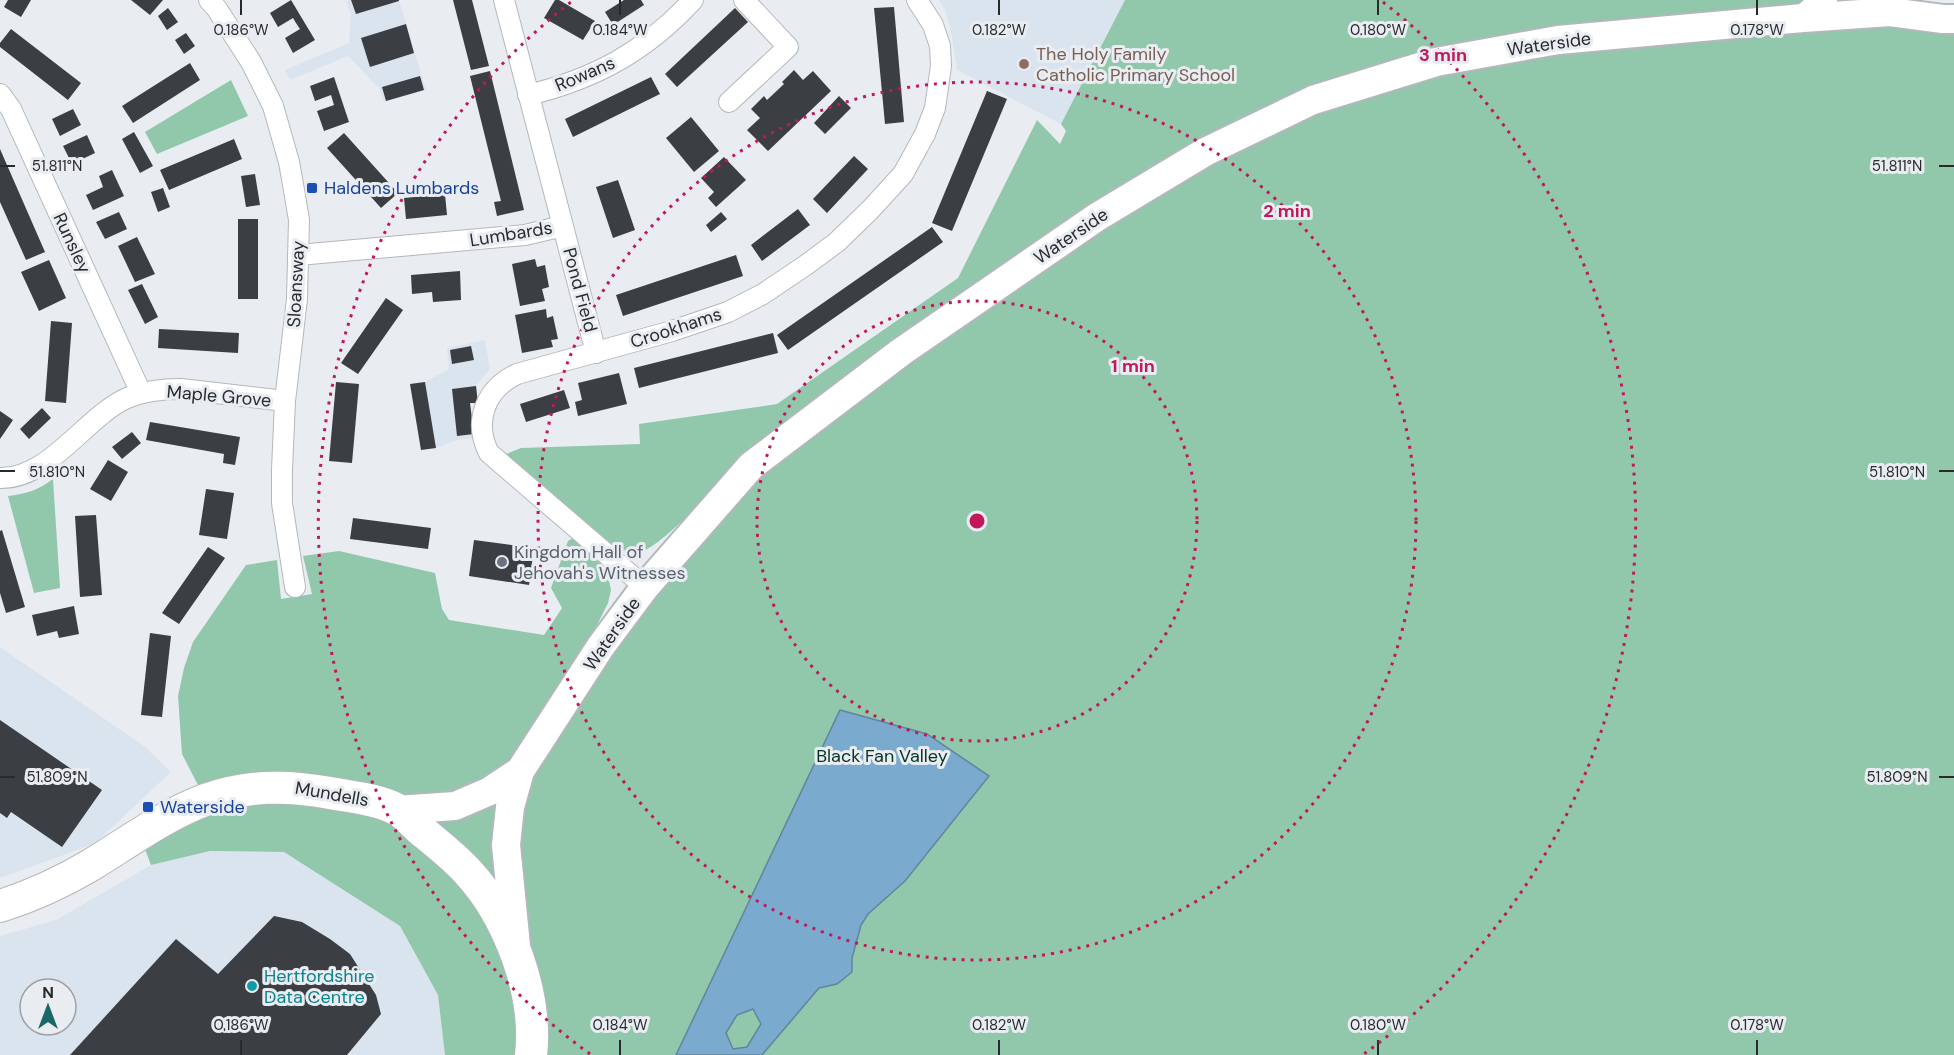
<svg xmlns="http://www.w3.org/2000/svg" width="1954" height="1055" viewBox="0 0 1954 1055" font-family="'DM Sans',sans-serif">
<rect width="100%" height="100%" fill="#e9edf2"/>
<!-- built -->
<path fill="#dae4ef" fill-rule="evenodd" d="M 351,0 L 399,0 L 426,90 L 384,102 L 379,88 L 348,56 L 290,80 L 285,70 L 349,43 L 351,15 L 346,1 Z
M 939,0 L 1125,0 L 1061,124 L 957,70 L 952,37 L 946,12 Z
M 485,340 L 490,369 L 476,386 L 478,403 L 470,404 L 474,438 L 457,440 L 436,448 L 421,450 L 410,384 L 425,382 L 449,369 L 447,348 Z
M 0,647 L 144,746 L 171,772 L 94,844 L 0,878 Z
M 210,851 L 284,852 L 400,926 L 438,995 L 445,1055 L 0,1055 L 0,936 L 56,920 L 151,865 ZM 30,989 L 66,989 L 66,1025 L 30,1025 Z"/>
<!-- green -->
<path fill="#91c7aa" d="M 1125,0 L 1809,0 L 1797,7 L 1552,34 L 1269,112 L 732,470 C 715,487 662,546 642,551 C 628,555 618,548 607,541 L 504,455 L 521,448 L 640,444 L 639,424 L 777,404 L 958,278 L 1037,120 L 1060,144 L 1066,131 L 1061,124 Z
M 1871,25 L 1929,27 L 1954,34 L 1954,1055 L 544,1055 L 541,994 L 514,868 L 530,776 L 629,625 L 721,515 L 777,459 L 856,399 L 1115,221 L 1185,177 L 1275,130 L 1364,97 L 1436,78 L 1526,57 Z
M 231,80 L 248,116 L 157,154 L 145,132 Z
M 53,479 L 60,588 L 34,593 L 8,496 C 25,494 39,490 53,479 Z
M 573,538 L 600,562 L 608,576 L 611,590 L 608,603 L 588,643 L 518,756 L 456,799 L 200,789 L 182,754 L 178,696 L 184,668 L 193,642 L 246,565 L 277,560 L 281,599 L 312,594 L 303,556 L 339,551 L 435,573 L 442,609 L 449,620 L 544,635 L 562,608 L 551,588 L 568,541 Z
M 288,798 L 371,814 L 416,839 L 471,889 L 510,961 L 519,1055 L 445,1055 L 438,995 L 400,926 L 284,852 L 210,851 L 151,865 L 143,844 L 218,808 Z
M 495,802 L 497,805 L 496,878 L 492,878 L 436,825 L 436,821 Z"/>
<!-- water -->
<path fill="#7aaace" stroke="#62849d" stroke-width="1.5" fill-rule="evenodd" d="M 840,710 L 927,734 L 989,776 L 905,881 L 868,914 L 861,925 L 852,958 L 852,972 L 837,984 L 819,988 L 762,1055 L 676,1055 ZM 753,1009 L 761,1024 L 747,1047 L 733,1049 L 726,1033 L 737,1015 Z"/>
<!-- building -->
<path fill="#3b3e42" d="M 8,0 L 31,0 L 21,17 L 4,7 Z
M 131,0 L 163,0 L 150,15 Z
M 291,0 L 315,40 L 293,53 L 285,38 L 300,29 L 296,23 L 293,18 L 278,27 L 270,13 Z
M 351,0 L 399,0 L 399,1 L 356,14 Z
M 453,0 L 472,0 L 489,66 L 471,70 Z
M 555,0 L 559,0 L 595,21 L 583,40 L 544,18 Z
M 624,0 L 641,0 L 644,5 L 613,25 L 605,12 Z
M 894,7 L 904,122 L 885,124 L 874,8 Z
M 168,8 L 178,22 L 167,30 L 158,16 Z
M 735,8 L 748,22 L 677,87 L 665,74 Z
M 406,24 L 414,53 L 370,67 L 361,38 Z
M 11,29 L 81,83 L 68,100 L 0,47 L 0,43 Z
M 186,33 L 195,46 L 184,54 L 175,40 Z
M 190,63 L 200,80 L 133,123 L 122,106 Z
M 794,70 L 803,80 L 813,71 L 831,91 L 768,151 L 747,130 L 760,118 L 751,109 L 764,96 L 767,100 L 784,84 L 782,82 Z
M 490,71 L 524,210 L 497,216 L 494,202 L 501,201 L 470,76 Z
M 420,76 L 424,90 L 386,101 L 382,87 Z
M 334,77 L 349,122 L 324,131 L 317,111 L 334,105 L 331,95 L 315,101 L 310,86 Z
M 651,77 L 660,94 L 573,137 L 565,119 Z
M 987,91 L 1007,99 L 952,231 L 932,223 Z
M 839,96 L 851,108 L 825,134 L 814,123 Z
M 73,109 L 81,125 L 60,136 L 52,119 Z
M 691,117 L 719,151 L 694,172 L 666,138 Z
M 134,132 L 153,166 L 140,173 L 122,139 Z
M 344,133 L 398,193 L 381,208 L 327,148 Z
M 87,135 L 95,153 L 72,164 L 63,146 Z
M 234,139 L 242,159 L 169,190 L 160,170 Z
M 0,149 L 45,252 L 26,260 L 0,202 Z
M 854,156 L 868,169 L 827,213 L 813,199 Z
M 724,157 L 746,180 L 716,207 L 708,198 L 714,192 L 701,178 Z
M 112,170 L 124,196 L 93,210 L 86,195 L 103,187 L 99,176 Z
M 255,174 L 260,205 L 246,207 L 241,176 Z
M 618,180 L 635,230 L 613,238 L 596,187 Z
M 163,188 L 170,207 L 158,212 L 151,192 Z
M 445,194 L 447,215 L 406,219 L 404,198 Z
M 798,209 L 810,225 L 762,261 L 751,245 Z
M 119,212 L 127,229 L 105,239 L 96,222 Z
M 721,212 L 727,219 L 711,232 L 706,225 Z
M 238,219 L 258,219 L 258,299 L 238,299 Z
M 932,227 L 943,242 L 788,350 L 777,335 Z
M 137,237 L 155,274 L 135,282 L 118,246 Z
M 736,255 L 743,276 L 623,316 L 616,295 Z
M 535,259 L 537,267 L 545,265 L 549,287 L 542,289 L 545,301 L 520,306 L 512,264 Z
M 49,260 L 66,298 L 39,311 L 21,272 Z
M 460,271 L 461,300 L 433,302 L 432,292 L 412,294 L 411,275 Z
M 142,284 L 158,317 L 145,324 L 128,290 Z
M 386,298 L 403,310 L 358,374 L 341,363 Z
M 546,309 L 547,318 L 553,316 L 558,339 L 551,340 L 553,347 L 522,353 L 515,315 Z
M 51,321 L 72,323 L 66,403 L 45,401 Z
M 159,329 L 239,333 L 238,353 L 158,348 Z
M 773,333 L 778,353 L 639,388 L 634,368 Z
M 471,346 L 474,360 L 452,364 L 450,350 Z
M 619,373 L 627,404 L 578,416 L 575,402 L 582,400 L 578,383 Z
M 336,382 L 359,384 L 352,463 L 329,461 Z
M 425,382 L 436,448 L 421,450 L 410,384 Z
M 476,386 L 478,403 L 470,403 L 474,434 L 457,436 L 452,389 Z
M 564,390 L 570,408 L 526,422 L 520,404 Z
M 42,408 L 51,418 L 29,439 L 20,429 Z
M 0,411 L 13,420 L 0,439 Z
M 150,422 L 240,437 L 235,465 L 223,463 L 224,454 L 146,440 Z
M 132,432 L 141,443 L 122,459 L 112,447 Z
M 108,460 L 128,472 L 111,501 L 90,489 Z
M 206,489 L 234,493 L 227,539 L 199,535 Z
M 96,515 L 102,595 L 80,597 L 75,516 Z
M 353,518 L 431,528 L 428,549 L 350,539 Z
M 2,530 L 25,607 L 6,613 L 0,593 L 0,531 Z
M 474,540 L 534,548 L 529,585 L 469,576 Z
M 208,547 L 225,558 L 179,624 L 162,613 Z
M 74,606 L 79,634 L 59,638 L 57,631 L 37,636 L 32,615 Z
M 150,633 L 171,636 L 162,717 L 141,715 Z
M 0,720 L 102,790 L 62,847 L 11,812 L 7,818 L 0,813 Z
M 274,916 L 302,922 L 330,939 L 350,954 L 376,995 L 381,1014 L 347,1055 L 70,1055 L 176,939 L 218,974 Z"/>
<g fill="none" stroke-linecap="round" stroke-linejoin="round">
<defs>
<path id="minor" d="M 209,0 L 217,9 L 251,62 L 273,106 L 289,162 L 295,196 L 299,220 L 297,299 L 285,401 L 282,470 L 282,503 L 295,587
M 504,0 L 596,353
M 0,94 L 11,109 L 141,393
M 528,95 C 595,79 646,51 693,0
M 729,102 L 788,47 L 744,0
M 298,255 L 525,235 L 563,226
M 0,478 C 50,479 85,417 127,398 C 144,391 163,389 181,389 L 285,401
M 645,587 L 489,453 C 473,422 485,389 517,374 L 672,331 L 728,312 L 763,294 L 806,265 L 837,242 L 870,210 L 903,174 L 925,134 L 935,108 L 941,66 L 940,46 L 933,25 L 917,0"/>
<path id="tertiary" d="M 1803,18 L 1824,0"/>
<path id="secondary" d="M 397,810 L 455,806 L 490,791 L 520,771
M 516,946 L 506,845 L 510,807 L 520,771 L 601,646 L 645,587 L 751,466 L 901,352 L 1097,217 L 1205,152 L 1313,100 L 1436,62 L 1558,40 L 1803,18 L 1890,12 L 1943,19 L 1954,19"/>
<path id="primary" d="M 0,906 C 32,896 62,882 91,865 C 127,843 165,815 205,800 C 247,785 287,785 330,793 C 351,797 376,799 396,809 C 406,814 414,825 423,832 C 439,845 454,857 467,871 C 509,916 538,994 531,1055"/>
</defs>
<!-- minor casing -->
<use href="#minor" stroke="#b3b8bc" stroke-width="22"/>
<!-- tertiary casing -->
<use href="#tertiary" stroke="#b3b8bc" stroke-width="28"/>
<!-- secondary casing -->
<use href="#secondary" stroke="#b3b8bc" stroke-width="32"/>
<!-- primary casing -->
<use href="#primary" stroke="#b3b8bc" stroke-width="34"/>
<!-- minor -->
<use href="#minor" stroke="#fff" stroke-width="20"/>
<!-- tertiary -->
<use href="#tertiary" stroke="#fff" stroke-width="26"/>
<!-- secondary -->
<use href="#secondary" stroke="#fff" stroke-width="28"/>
<!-- primary -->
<use href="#primary" stroke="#fff" stroke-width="32"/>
</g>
<!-- ticks -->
<path fill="none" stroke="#292a2c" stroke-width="2" d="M 241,0 L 241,15M 620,0 L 620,15M 999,0 L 999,15M 1378,0 L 1378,15M 1757,0 L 1757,15M 0,166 L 15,166M 1939,166 L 1954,166M 0,471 L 15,471M 1939,471 L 1954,471M 0,777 L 15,777M 1939,777 L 1954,777M 241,1040 L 241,1055M 620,1040 L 620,1055M 999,1040 L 999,1055M 1378,1040 L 1378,1055M 1757,1040 L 1757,1055"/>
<!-- distance rings -->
<g fill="none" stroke="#c2185b" stroke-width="3" stroke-dasharray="3 6">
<circle cx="977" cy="521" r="220"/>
<circle cx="977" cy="521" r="439"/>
<path d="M590 1054A659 659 0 0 1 571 2M1383 2A659 659 0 0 1 1364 1054"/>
</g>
<!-- markers -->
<circle fill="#8d6e63" stroke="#e9edf2" stroke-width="2" cx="1024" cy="64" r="6"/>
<g fill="#1a4fb4" stroke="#e9edf2" stroke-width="2">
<rect x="306" y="182" width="12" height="12" rx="3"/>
<rect x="142" y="801" width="12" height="12" rx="3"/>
</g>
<circle fill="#6b7280" stroke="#e9edf2" stroke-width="2" cx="502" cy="562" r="6"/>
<circle fill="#0f9aa8" stroke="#e9edf2" stroke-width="2" cx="252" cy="986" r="6"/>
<g text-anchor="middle" stroke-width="6" stroke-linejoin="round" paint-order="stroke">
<!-- street labels -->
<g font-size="18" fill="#292a2c" stroke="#e9edf2">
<text transform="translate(1549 44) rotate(-8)" y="6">Waterside</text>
<text transform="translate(585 74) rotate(-23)" y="6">Rowans</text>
<text transform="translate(511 234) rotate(-9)" y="6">Lumbards</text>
<text transform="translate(1071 236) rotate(-34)" y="6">Waterside</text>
<text transform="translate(72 243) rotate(65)" y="6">Runsley</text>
<text transform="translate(296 284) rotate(-87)" y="6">Sloansway</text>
<text transform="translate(580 290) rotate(75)" y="6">Pond Field</text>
<text transform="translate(676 328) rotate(-18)" y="6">Crookhams</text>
<text transform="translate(219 396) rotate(5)" y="6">Maple Grove</text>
<text transform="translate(612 634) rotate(-55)" y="6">Waterside</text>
<text transform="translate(332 794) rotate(10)" y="6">Mundells</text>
</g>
<!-- education labels -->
<g font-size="18" fill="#785e54" stroke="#e9edf2" text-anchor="start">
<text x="1036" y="60">The Holy Family<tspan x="1036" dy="21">Catholic Primary School</tspan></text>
</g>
<!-- transit labels -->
<g font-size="18" fill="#164399" stroke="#e9edf2" text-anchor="start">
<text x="324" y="194">Haldens Lumbards</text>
<text x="160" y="813">Waterside</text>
</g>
<!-- worship labels -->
<g font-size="18" fill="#5b616d" stroke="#e9edf2" text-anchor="start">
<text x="514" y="558">Kingdom Hall of<tspan x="514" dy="21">Jehovah's Witnesses</tspan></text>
</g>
<!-- park labels -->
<g font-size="18" fill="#023320" stroke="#e9edf2">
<text x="882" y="762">Black Fan Valley</text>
</g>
<!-- culture labels -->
<g font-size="18" fill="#0d838f" stroke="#e9edf2" text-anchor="start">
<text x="264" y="982">Hertfordshire<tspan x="264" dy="21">Data Centre</tspan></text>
</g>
</g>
<g font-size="15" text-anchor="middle" fill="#292a2c" stroke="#e9edf2" stroke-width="6" stroke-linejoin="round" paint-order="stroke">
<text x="241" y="35">0.186°W</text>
<text x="620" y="35">0.184°W</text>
<text x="999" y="35">0.182°W</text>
<text x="1378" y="35">0.180°W</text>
<text x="1757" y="35">0.178°W</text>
<text x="57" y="171">51.811°N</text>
<text x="1897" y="171">51.811°N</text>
<text x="57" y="477">51.810°N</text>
<text x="1897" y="477">51.810°N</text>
<text x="57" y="782">51.809°N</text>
<text x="1897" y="782">51.809°N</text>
<text x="241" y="1030">0.186°W</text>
<text x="620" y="1030">0.184°W</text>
<text x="999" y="1030">0.182°W</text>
<text x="1378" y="1030">0.180°W</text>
<text x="1757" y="1030">0.178°W</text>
</g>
<circle cx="977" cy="521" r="9" fill="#c2185b" stroke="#e9edf2" stroke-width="3"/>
<g font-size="18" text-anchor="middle" font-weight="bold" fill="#c2185b" stroke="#e9edf2" stroke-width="6" stroke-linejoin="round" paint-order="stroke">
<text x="1443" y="61">3 min</text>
<text x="1287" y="217">2 min</text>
<text x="1133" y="372">1 min</text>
</g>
<!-- north arrow -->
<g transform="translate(48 1007)"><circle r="28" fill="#e9edf2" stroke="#9c9fa3" stroke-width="1.5"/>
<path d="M0-4.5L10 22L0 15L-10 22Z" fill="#196766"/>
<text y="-9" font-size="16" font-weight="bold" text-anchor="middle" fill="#292a2c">N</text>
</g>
</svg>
